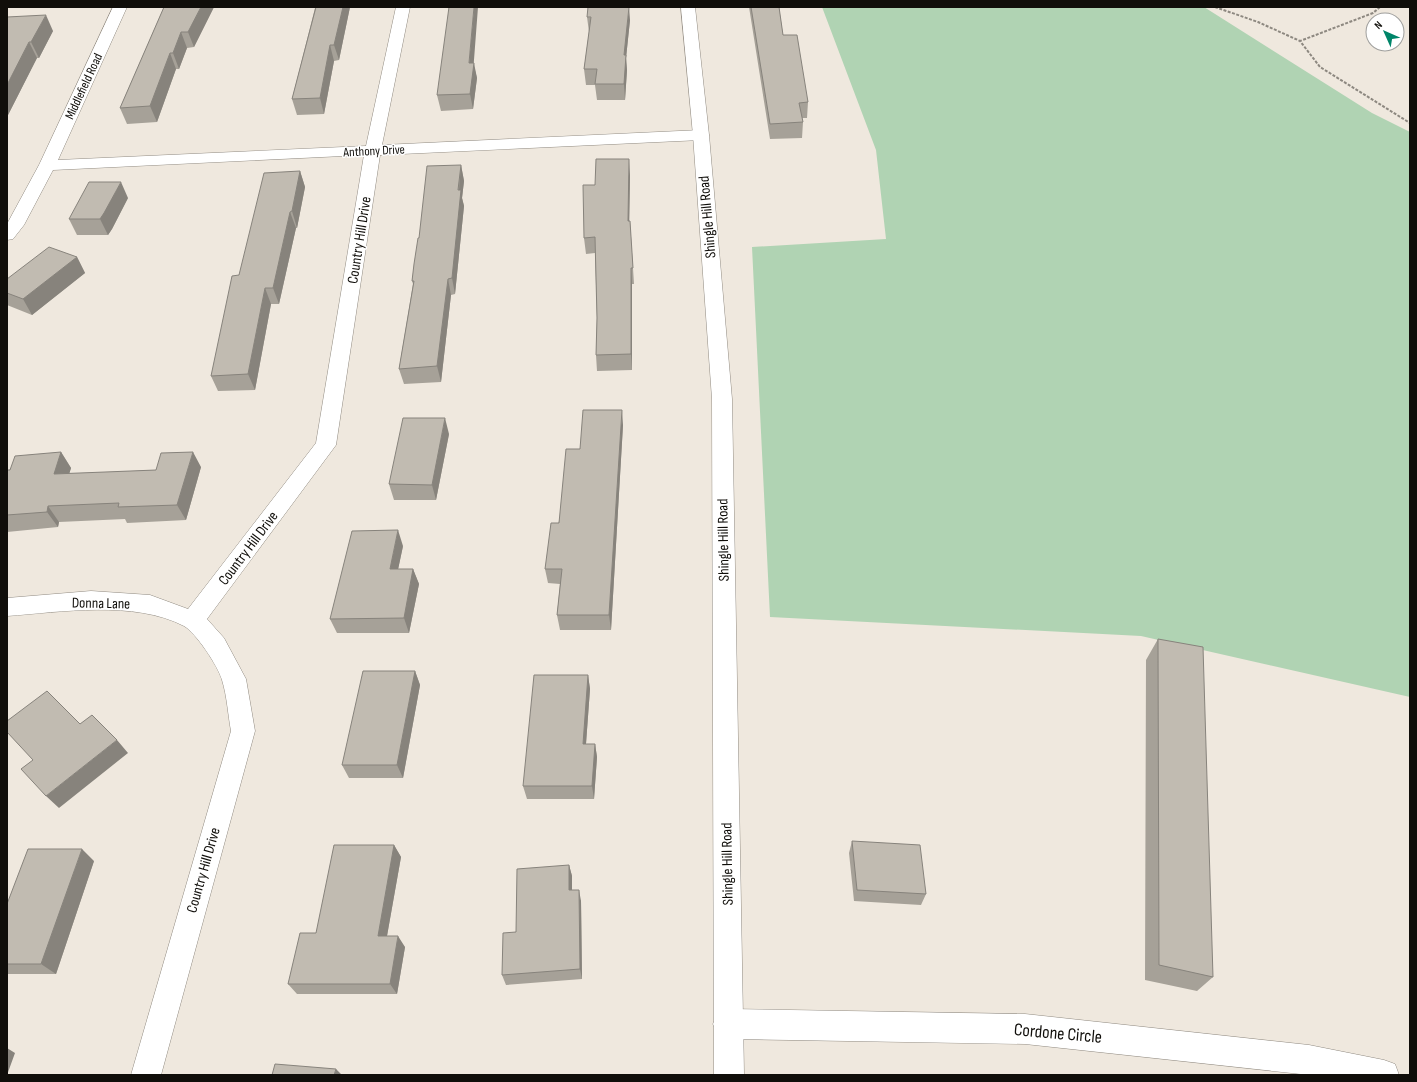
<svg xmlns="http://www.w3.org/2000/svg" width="1417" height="1082" viewBox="0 0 1417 1082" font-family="'Sofia Sans Condensed',sans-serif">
<rect width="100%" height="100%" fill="#efe8de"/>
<!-- green -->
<path fill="#b0d3b3" d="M 822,7 L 1204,7 L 1372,113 L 1410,132 L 1410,697 L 1141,636 L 770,617 L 752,247 L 886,239 L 876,150 Z"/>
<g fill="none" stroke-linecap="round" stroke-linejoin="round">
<defs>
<path id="minor" d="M 113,7 L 127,7 L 58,160 L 366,146 L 396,7 L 410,7 L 382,145 L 701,130 L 707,132 L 709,135 L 707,138 L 701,140 L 380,155 L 336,445 L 207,619 L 224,638 L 246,679 L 255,731 L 161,1075 L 131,1075 L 231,731 C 228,715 227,696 222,680 C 218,666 196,633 184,626 C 134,600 61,612 7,616 L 7,598 L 91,591 L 150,595 L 188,609 L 316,443 L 364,155 L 53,170 L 24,225 L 13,239 L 7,240 L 7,224 L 39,165 Z
M 728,1009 L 1025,1014 L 1309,1045 L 1384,1060 L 1395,1064 L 1399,1075 L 1310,1075 L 1025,1044 L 728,1039 L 718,1034 L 713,1024 L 718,1014 Z"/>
<path id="tertiary" d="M 681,7 L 695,7 L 709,135 L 732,399 L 744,1075 L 714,1075 L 712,399 L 693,135 Z"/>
</defs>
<!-- minor casing -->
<use href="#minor" stroke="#918b82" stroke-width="1"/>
<!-- tertiary casing -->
<use href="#tertiary" stroke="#918b82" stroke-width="1"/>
<!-- path -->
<path stroke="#8d8880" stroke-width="2" stroke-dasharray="3 1.5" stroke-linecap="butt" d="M 1215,7 L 1258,22 L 1300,41
M 1380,7 L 1373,13 L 1300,41 L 1320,67 L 1410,123"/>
<!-- minor -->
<use href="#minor" fill="#fff" fill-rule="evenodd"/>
<!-- tertiary -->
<use href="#tertiary" fill="#fff" fill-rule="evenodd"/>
</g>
<!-- wall -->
<path fill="#a6a198" d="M 164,7 L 214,7 L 194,47 L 187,48 L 179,69 L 176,69 L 157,122 L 127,124 L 120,108 Z
M 315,7 L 350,7 L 339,60 L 334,61 L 324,114 L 297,115 L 292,99 L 315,8 Z
M 749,7 L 779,7 L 783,35 L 808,102 L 807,118 L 802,118 L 803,122 L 802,138 L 770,139 Z
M 7,17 L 53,31 L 39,58 L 37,58 L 8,115 L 7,115 Z
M 587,17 L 630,20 L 626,58 L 627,70 L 625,100 L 597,100 L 595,85 L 586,85 L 584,69 L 589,32 Z
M 473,63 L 477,78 L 473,109 L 441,111 L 437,95 Z
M 461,165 L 464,181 L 462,198 L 464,206 L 455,294 L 451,295 L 441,382 L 404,384 L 399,369 L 413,284 L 412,281 L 419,238 Z
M 300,171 L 305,187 L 297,228 L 296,228 L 279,304 L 271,304 L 255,390 L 218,391 L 211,376 L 239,275 Z
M 630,175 L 629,221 L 630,221 L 634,284 L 632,284 L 632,370 L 597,371 L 596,355 L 597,318 L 595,253 L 586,254 L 584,238 L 595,185 Z
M 128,198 L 112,229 L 108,235 L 77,235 L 69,219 Z
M 77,257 L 85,273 L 32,315 L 7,305 L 7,279 Z
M 623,425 L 611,630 L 560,630 L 557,615 L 560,584 L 548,583 L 545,569 L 580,449 Z
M 449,434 L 436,500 L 394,500 L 389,484 Z
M 61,452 L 71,468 L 69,474 L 156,470 L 201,467 L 186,520 L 127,523 L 125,519 L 59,522 L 58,527 L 7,532 L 7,470 L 10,470 Z
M 403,546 L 398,569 L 413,569 L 419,584 L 409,633 L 337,633 L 330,619 Z
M 1158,639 L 1213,977 L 1197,991 L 1145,980 L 1146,660 Z
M 415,671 L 420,685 L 403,778 L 349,778 L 342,765 Z
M 588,675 L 590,689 L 586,744 L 595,744 L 597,757 L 594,799 L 527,799 L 523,786 Z
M 852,841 L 926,894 L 921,905 L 854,901 L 849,853 Z
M 394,845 L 401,857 L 387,936 L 405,947 L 397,994 L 297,994 L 288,984 L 316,933 Z
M 94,861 L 56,974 L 7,974 L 7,904 Z
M 569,865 L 572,876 L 572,890 L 581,901 L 582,979 L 506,985 L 502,975 L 516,932 Z"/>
<!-- shaded-wall -->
<path fill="#87837c" d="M 201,7 L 214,7 L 194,47 L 188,32 Z
M 343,7 L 350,7 L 339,60 L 334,45 Z
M 474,7 L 478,7 L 473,73 L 474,63 L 477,78 L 473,109 L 470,94 L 469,63 Z
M 629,7 L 630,20 L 626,58 L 627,70 L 625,100 L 624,84 L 624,55 Z
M 46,15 L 53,31 L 39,58 L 31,42 Z
M 181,32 L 187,48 L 179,69 L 173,53 Z
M 29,42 L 37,58 L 8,115 L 7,113 L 7,85 Z
M 330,45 L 334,61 L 324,114 L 320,98 Z
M 170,53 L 176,69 L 157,122 L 150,106 Z
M 629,159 L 630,175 L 629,237 L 628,221 Z
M 461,165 L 464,181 L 462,198 L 464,206 L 455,294 L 452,278 Z
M 300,171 L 305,187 L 297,228 L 292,211 Z
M 121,182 L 128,198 L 112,229 L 108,235 L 100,219 Z
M 290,212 L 296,228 L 279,304 L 273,288 Z
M 77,257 L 85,273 L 32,315 L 23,299 Z
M 631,268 L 632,284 L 632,370 L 631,354 Z
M 448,279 L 451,295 L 441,382 L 437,366 Z
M 265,288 L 271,304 L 255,390 L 248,374 Z
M 622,410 L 623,425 L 611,630 L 609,615 Z
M 445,418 L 449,434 L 436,500 L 432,485 Z
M 61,452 L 71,468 L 64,490 L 54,474 Z
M 193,452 L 201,467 L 186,520 L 177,505 Z
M 48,506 L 59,522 L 58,527 L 47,512 Z
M 398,530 L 403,546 L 395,584 L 390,569 Z
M 413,569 L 419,584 L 409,633 L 404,618 Z
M 415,671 L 420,685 L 403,778 L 397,765 Z
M 588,675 L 590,689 L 585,757 L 583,744 Z
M 117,740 L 128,753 L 59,808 L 46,796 Z
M 595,744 L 597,757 L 594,799 L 592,786 Z
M 394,845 L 401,857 L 385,947 L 378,936 Z
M 82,849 L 94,861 L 56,974 L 41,964 Z
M 569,865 L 572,876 L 572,902 L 569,890 Z
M 579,890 L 581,901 L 582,979 L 580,969 Z
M 398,936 L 405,947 L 397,994 L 390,984 Z
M 7,1048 L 15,1053 L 7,1075 Z
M 336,1069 L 342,1075 L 334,1075 Z"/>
<!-- building -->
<path fill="#c1bbb1" stroke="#87837c" d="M 164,7 L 201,7 L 188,32 L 181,32 L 173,53 L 170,53 L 150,106 L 120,108 Z
M 316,7 L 343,7 L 334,45 L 330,45 L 320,98 L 292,99 Z
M 449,7 L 474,7 L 469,63 L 474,63 L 470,94 L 437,95 Z
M 588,7 L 629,7 L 624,55 L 626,55 L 624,84 L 595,84 L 597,69 L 584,69 L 591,17 L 587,17 Z
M 751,7 L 779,7 L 783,35 L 797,35 L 808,102 L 799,103 L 803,122 L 770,124 Z
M 46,15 L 31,42 L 29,42 L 7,85 L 7,17 Z
M 596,159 L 629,159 L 628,221 L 630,221 L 633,268 L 631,268 L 631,354 L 596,355 L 597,318 L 595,237 L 584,238 L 583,185 L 595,185 Z
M 461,165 L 458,190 L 461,190 L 452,278 L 448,279 L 437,366 L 399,369 L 414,281 L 412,281 L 414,264 L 418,238 L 419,238 L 427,166 Z
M 300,171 L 292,211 L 290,212 L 273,288 L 265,288 L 248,374 L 211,376 L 232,276 L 239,275 L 264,173 Z
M 89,182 L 121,182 L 104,213 L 100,219 L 69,219 Z
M 49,247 L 77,257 L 23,299 L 7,293 L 7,279 Z
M 583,410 L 622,410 L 609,615 L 557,615 L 562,569 L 545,569 L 551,523 L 559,523 L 566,449 L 580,449 Z
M 403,418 L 445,418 L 432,485 L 389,484 Z
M 61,452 L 54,474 L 156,470 L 161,453 L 193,452 L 177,505 L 118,507 L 119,503 L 48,506 L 47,512 L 7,515 L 7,470 L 10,470 L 15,456 Z
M 398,530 L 390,569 L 413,569 L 404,618 L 330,619 L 352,531 Z
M 1158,639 L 1203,647 L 1213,977 L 1159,965 Z
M 363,671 L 415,671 L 397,765 L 342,765 Z
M 534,675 L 588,675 L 583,744 L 595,744 L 592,786 L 523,786 Z
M 47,691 L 80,724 L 92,715 L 117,740 L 46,796 L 21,769 L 33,760 L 7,732 L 7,721 Z
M 852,841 L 920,845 L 926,894 L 857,890 Z
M 334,845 L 394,845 L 378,936 L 398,936 L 390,984 L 288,984 L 300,933 L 316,933 Z
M 28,849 L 82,849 L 41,964 L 7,964 L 7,904 Z
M 569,865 L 569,890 L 579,890 L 580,969 L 502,975 L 503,933 L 516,932 L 517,869 Z
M 275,1064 L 336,1069 L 334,1075 L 272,1075 Z"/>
<g text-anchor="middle" stroke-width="3" stroke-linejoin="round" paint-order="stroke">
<!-- far-street labels -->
<g font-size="13" fill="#100e0a" stroke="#fff">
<text transform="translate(83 86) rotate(-65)" y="5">Middlefield Road</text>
<text transform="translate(374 150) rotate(-3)" y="5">Anthony Drive</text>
</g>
<!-- street labels -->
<g font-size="15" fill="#100e0a" stroke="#fff">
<text transform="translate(707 217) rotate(-95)" y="5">Shingle Hill Road</text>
<text transform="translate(359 240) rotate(-81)" y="5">Country Hill Drive</text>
<text transform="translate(723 540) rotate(-91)" y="5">Shingle Hill Road</text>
<text transform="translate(248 548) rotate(-53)" y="5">Country Hill Drive</text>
<text transform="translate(101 603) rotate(1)" y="5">Donna Lane</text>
<text transform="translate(727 864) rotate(-91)" y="5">Shingle Hill Road</text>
<text transform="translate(203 870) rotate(-74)" y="5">Country Hill Drive</text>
</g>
<!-- near-street labels -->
<g font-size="18" fill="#100e0a" stroke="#fff">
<text transform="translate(1058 1033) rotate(5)" y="6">Cordone Circle</text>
</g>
</g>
<!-- border -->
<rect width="1417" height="1082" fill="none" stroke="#100e0a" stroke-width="16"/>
<!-- north arrow -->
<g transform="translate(1385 32) rotate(315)"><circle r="19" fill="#ffffff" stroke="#9f9f9d"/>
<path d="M0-3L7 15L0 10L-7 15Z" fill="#008569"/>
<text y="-6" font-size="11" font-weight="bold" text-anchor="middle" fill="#100e0a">N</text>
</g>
</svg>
